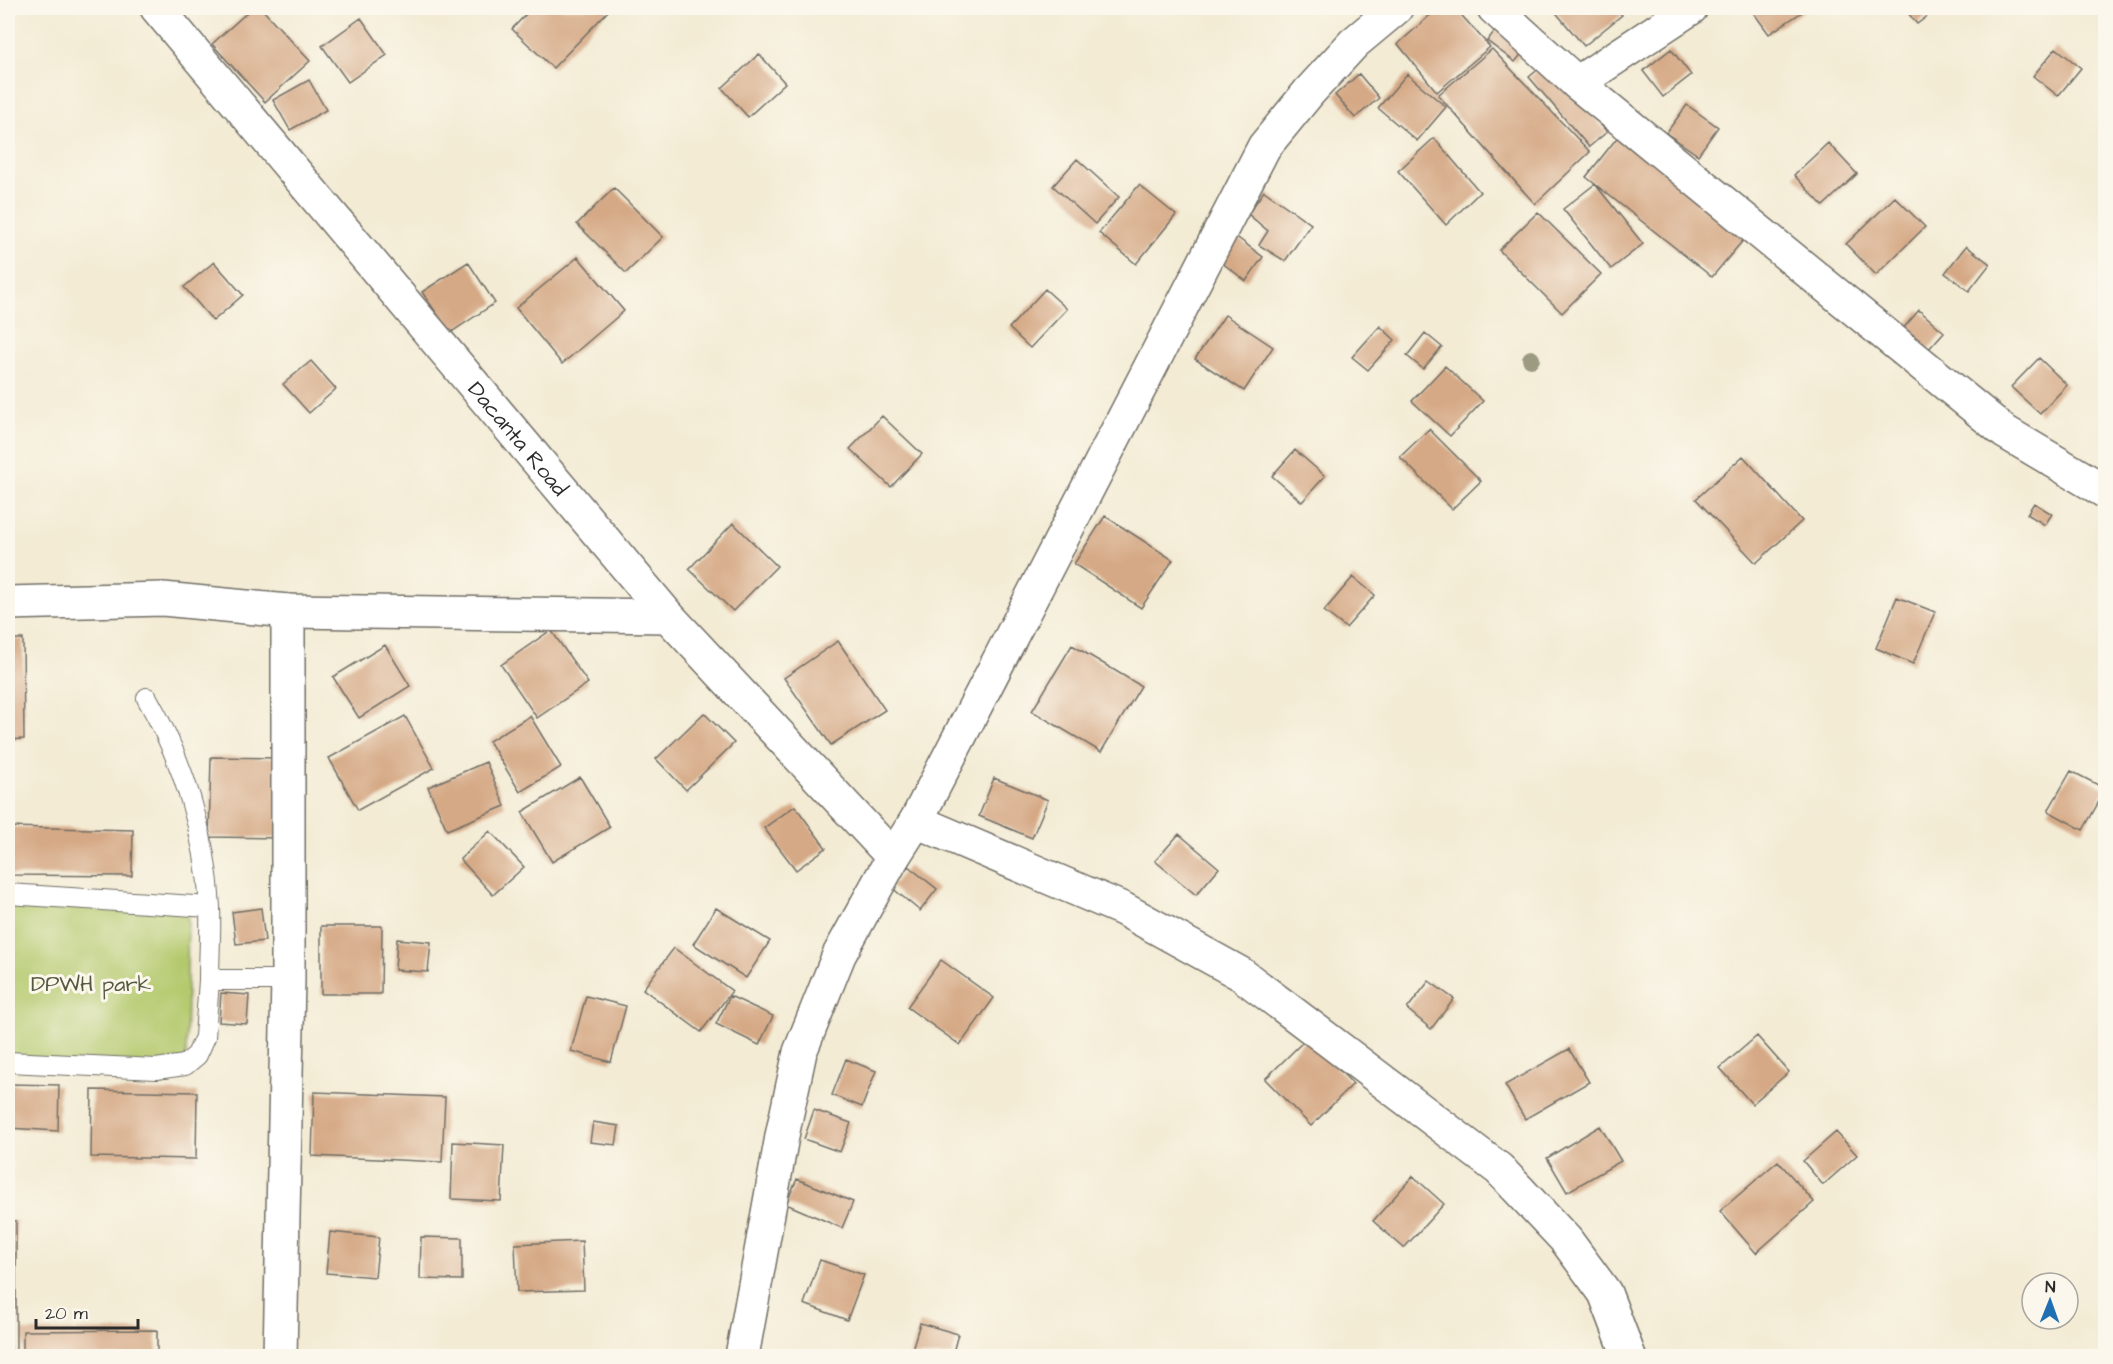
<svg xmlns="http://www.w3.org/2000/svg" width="2113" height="1364" viewBox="0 0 2113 1364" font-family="'Architects Daughter',sans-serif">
<rect width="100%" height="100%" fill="#fbf7ec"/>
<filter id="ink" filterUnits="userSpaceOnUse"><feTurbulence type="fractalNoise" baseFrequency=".0167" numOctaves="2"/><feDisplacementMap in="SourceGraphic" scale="12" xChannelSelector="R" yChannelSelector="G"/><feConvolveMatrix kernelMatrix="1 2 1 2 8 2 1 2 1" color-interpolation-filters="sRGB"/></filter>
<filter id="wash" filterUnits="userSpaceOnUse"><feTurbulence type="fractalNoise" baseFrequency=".008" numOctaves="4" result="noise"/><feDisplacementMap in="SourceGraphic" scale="24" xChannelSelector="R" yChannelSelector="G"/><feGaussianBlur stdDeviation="1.35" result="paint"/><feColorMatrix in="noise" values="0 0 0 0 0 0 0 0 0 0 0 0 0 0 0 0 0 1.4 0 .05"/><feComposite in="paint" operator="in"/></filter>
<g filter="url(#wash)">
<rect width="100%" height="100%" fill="#f3ebd4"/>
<!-- green -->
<path fill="#b4c96d" stroke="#707a4c" stroke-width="1.5" d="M 8,897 L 188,902 L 186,1070 L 8,1064 Z"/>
<g id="blocks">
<!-- building -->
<path fill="#d5a985" d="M 252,8 L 261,8 L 310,61 L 265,102 L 212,44 Z
M 532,8 L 611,8 L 553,68 L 512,29 Z
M 1438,8 L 1455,8 L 1490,47 L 1437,92 L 1398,44 Z
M 1552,8 L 1615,8 L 1622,15 L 1584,46 Z
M 1750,8 L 1808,8 L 1769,34 Z
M 1904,8 L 1938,8 L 1917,24 Z
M 361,18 L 387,55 L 348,82 L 322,46 Z
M 1500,24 L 1528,46 L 1515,62 L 1487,41 Z
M 2056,48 L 2081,68 L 2058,96 L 2033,76 Z
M 1492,49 L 1590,152 L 1535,204 L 1438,95 Z
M 1671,49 L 1691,75 L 1663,97 L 1643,71 Z
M 759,54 L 785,83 L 748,117 L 722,88 Z
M 1547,62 L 1607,132 L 1589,147 L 1529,77 Z
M 1359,74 L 1379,98 L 1355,118 L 1335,95 Z
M 1407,74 L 1446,107 L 1417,141 L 1378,108 Z
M 309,80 L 326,110 L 290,130 L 273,100 Z
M 1687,105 L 1718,127 L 1698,155 L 1666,133 Z
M 1620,134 L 1745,238 L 1712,277 L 1586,177 Z
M 1434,138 L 1480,192 L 1446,225 L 1398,171 Z
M 1828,143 L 1857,174 L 1823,206 L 1794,175 Z
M 1077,159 L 1119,197 L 1095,224 L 1053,186 Z
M 1595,184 L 1643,244 L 1611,269 L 1563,209 Z
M 1139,185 L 1176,215 L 1136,264 L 1099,233 Z
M 614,188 L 663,237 L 626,273 L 577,224 Z
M 1264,191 L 1311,224 L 1285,261 L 1259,245 L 1268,231 L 1248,214 Z
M 1895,197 L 1925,227 L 1876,275 L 1846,244 Z
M 1538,212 L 1601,274 L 1562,313 L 1499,250 Z
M 1230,232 L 1263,257 L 1246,281 L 1213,256 Z
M 1966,246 L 1990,264 L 1969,291 L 1945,273 Z
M 578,257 L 624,311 L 562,364 L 516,308 Z
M 214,262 L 243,295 L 213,321 L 184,287 Z
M 468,262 L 495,303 L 450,333 L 422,292 Z
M 1045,289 L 1067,309 L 1030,348 L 1009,328 Z
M 1919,310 L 1944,332 L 1927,351 L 1902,330 Z
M 1225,315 L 1273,347 L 1244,391 L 1195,359 Z
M 1380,326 L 1395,340 L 1368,370 L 1352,357 Z
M 1425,333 L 1442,347 L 1423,369 L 1407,356 Z
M 2039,358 L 2067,385 L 2040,414 L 2011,387 Z
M 311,361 L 336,389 L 309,413 L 283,384 Z
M 1445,366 L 1483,401 L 1450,436 L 1412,401 Z
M 882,416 L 922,454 L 891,487 L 850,449 Z
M 1429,429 L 1481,481 L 1452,509 L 1400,457 Z
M 1295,450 L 1325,476 L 1302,502 L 1272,476 Z
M 1743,456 L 1802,521 L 1756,563 L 1696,499 Z
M 2034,503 L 2052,514 L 2045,525 L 2027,514 Z
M 1105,516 L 1173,560 L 1141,608 L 1074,564 Z
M 733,523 L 777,566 L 733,611 L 689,569 Z
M 1353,577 L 1375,595 L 1346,628 L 1324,611 Z
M 1897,597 L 1935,612 L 1913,664 L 1876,648 Z
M 551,630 L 588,683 L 537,718 L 501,665 Z
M 8,639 L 23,639 L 24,739 L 8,740 Z
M 838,641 L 885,710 L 831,745 L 784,678 Z
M 385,645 L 410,686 L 359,718 L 333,677 Z
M 1072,645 L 1141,686 L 1101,752 L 1032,711 Z
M 704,713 L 734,743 L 686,790 L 656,759 Z
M 405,716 L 434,768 L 358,810 L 329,758 Z
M 530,716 L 561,767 L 520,792 L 489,741 Z
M 211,757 L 279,758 L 278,838 L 209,837 Z
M 486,762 L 505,806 L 447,830 L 428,787 Z
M 2071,771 L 2106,789 L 2083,830 L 2048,811 Z
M 580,777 L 610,827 L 552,862 L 522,812 Z
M 994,778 L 1048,800 L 1032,838 L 979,816 Z
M 795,806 L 826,848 L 796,870 L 764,828 Z
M 8,827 L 133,830 L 132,876 L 8,875 Z
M 490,831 L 524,867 L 493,895 L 460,859 Z
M 1179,834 L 1219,868 L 1196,895 L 1155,861 Z
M 908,866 L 937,889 L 920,911 L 891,887 Z
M 261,908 L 265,941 L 236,944 L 232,912 Z
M 716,908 L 770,941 L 746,978 L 693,944 Z
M 321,926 L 382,926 L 381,994 L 321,994 Z
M 397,939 L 431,942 L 428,972 L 395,970 Z
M 674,948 L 732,991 L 701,1032 L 643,989 Z
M 941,960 L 994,998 L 960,1045 L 907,1007 Z
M 1429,981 L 1454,999 L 1431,1029 L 1407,1009 Z
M 221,993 L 249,995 L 247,1024 L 219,1022 Z
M 586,996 L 626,1006 L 611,1062 L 571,1051 Z
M 730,996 L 773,1016 L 759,1045 L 716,1024 Z
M 1757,1036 L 1789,1072 L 1752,1104 L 1720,1068 Z
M 1307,1038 L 1353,1084 L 1311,1126 L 1265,1079 Z
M 1569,1049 L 1589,1082 L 1525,1119 L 1505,1085 Z
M 846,1059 L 876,1071 L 862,1107 L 832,1095 Z
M 8,1084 L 59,1085 L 58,1131 L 8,1128 Z
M 92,1090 L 197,1092 L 196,1159 L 91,1157 Z
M 314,1092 L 445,1097 L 442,1162 L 312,1156 Z
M 814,1110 L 851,1123 L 840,1152 L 804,1139 Z
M 593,1122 L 619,1126 L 616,1145 L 590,1142 Z
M 1600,1126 L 1621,1161 L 1567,1192 L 1547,1158 Z
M 1836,1132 L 1857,1155 L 1823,1185 L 1803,1161 Z
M 453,1142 L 504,1145 L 501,1201 L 451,1199 Z
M 1778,1161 L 1814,1202 L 1756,1253 L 1720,1211 Z
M 1413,1176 L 1444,1204 L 1404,1248 L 1373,1221 Z
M 797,1179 L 853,1202 L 842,1228 L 786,1204 Z
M 8,1221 L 16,1221 L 16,1356 L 8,1356 Z
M 330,1232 L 379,1237 L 375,1277 L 326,1273 Z
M 421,1237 L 462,1238 L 462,1280 L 420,1279 Z
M 582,1241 L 584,1290 L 517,1292 L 515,1244 Z
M 820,1260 L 864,1275 L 847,1320 L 804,1304 Z
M 920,1323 L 958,1334 L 952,1356 L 910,1356 Z
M 157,1330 L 157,1356 L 23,1356 L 23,1331 Z"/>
</g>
</g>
<g filter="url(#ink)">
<use href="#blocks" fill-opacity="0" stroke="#716e66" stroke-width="1.5"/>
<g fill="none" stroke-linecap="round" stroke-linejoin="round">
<defs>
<path id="lane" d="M 147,698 C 183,761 206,834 210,907 C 211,931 209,956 209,980 L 288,980
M 8,894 L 210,907
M 8,1062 L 156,1069 L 185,1065 L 197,1055 L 205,1037 L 209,980"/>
<g id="street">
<path id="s1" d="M 157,8 L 668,616 L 893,857"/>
<path d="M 1494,8 L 1577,83 L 2005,432 L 2106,492"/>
<path d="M 1577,83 L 1691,8"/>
<path d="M 8,603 L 163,599 L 288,611 L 668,616"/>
<path d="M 916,821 L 1123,909 L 1241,974 L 1499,1169 L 1566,1240 L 1605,1293 L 1629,1356"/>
<path d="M 280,1356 L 288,980 L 288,611"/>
</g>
<path id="secondary" d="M 742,1356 L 783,1131 L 800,1052 L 839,955 L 893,857 L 916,821 L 1264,147 L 1309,92 L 1354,43 L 1396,8"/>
</defs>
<!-- lane casing -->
<use href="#lane" stroke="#716e66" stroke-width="22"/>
<!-- street casing -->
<use href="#street" stroke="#716e66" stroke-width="36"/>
<!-- secondary casing -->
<use href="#secondary" stroke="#716e66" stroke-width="36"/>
<!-- lane -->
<use href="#lane" stroke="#fff" stroke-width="20"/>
<!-- street -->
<use href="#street" stroke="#fff" stroke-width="33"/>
<!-- secondary -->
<use href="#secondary" stroke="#fff" stroke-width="33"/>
</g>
<!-- trees -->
<circle fill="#9c9b82" cx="1531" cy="359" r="9"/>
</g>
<g text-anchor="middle" stroke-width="6" stroke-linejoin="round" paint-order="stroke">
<!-- street labels -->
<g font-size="22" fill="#2b2b2b" stroke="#fbf7ec">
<text dy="8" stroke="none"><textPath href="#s1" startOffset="562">Dacanta Road</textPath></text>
</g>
<!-- park labels -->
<g font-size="22" fill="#545a3f" stroke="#fbf7ec">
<text x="91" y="991">DPWH park</text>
</g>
</g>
<!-- margin -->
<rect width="2113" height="1364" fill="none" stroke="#fbf7ec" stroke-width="30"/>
<!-- north arrow -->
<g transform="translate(2050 1301) rotate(1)"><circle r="28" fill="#fbf7ec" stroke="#a8a59f" stroke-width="1.5"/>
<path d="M0-4.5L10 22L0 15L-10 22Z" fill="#1f6fb2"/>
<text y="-9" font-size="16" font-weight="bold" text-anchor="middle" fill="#2b2b2b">N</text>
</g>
<!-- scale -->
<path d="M36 1319v9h102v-9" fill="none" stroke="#2b2b2b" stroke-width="3"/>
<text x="45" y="1319" font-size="18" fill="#2b2b2b" stroke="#fbf7ec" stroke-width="4.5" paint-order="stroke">20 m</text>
</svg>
